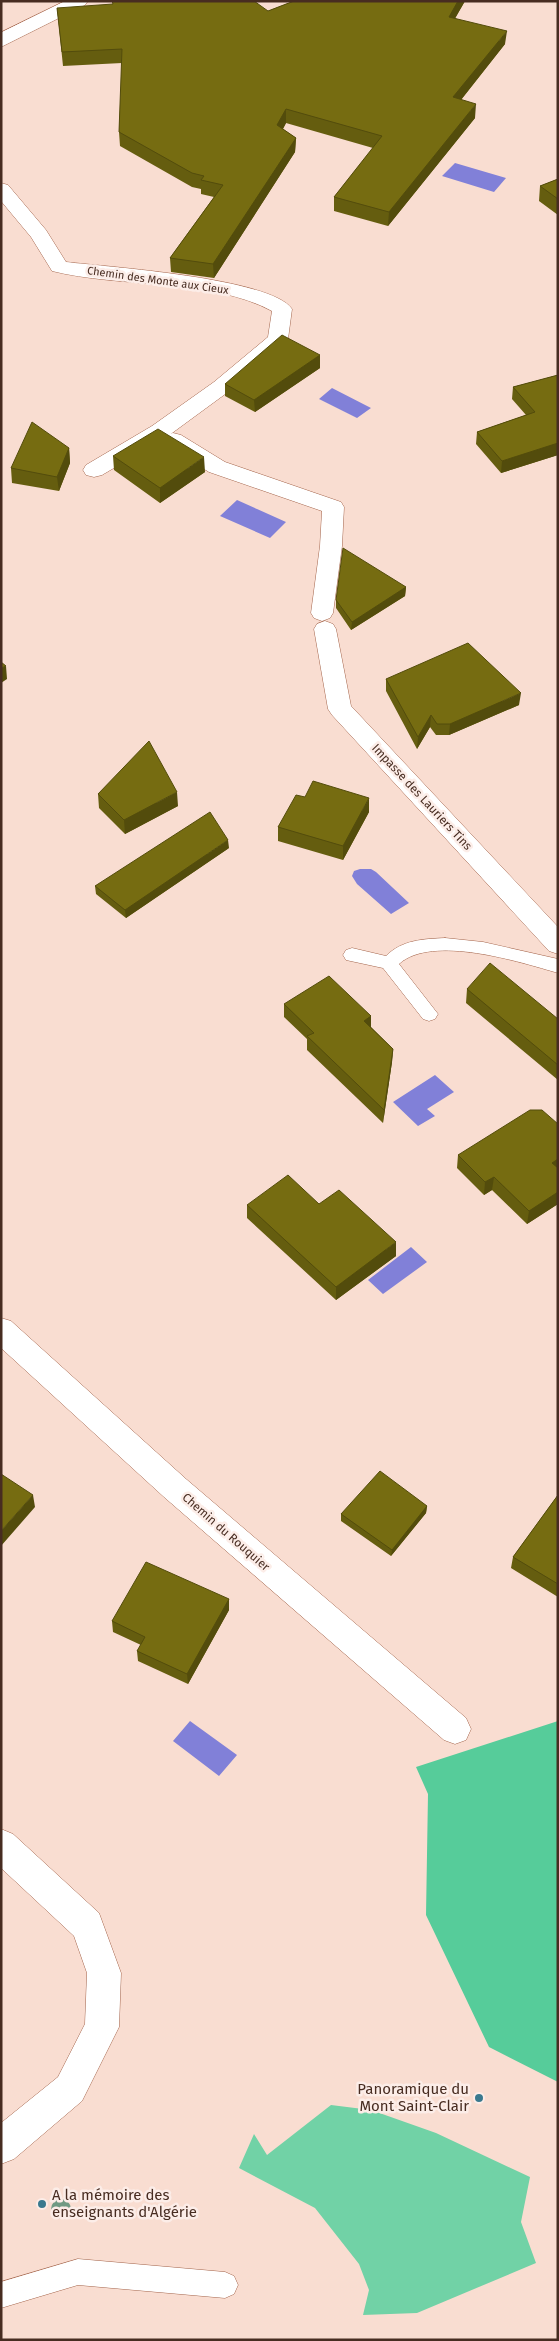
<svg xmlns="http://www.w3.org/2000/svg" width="559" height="2341" viewBox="0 0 559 2341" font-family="'Fira Sans',sans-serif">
<rect width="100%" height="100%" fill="#f9ddd1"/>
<!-- green -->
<path fill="#71d2a6" d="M 331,2105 L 371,2110 L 436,2133 L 530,2177 L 521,2222 L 536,2263 L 417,2313 L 363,2315 L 369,2290 L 359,2264 L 315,2208 L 239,2168 L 254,2134 L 267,2155 Z"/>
<!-- forest -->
<path fill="#56cc9a" d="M 558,1721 L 558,2082 L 489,2047 L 426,1915 L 428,1794 L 416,1767 Z"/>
<!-- water -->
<path fill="#8180d8" d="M 455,163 L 506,178 L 494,192 L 442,176 Z
M 332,388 L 371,408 L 357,418 L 319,399 Z
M 237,500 L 286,522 L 270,538 L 220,516 Z
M 360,869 L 371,869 L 376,872 L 409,903 L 391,914 L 357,884 L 352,876 L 354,871 Z
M 435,1075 L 454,1092 L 427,1109 L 435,1116 L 418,1126 L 393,1102 Z
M 411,1247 L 427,1262 L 383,1294 L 368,1280 Z
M 190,1721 L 237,1755 L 219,1776 L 173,1741 Z"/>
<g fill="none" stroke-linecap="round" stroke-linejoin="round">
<defs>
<path id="service" d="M 445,938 L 483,942 L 558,959 L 558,973 C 520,962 432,934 399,964 L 438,1014 L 435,1019 L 429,1021 L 423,1019 L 383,968 L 346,960 L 343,955 L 346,950 L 352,948 L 386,956 C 402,940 423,939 445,938 Z
M 78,2259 L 225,2272 L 234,2276 L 238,2285 L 234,2294 L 225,2298 L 78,2285 L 1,2308 L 1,2282 Z"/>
<path id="pedestrian" d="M 173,433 L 181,435 L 225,462 L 341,502 L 344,507 L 342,546 L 333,613 L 330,618 L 322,621 L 314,618 L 311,613 L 320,546 L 322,511 L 209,472 L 165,445 L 162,440 L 165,435 Z"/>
<path id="minor" d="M 65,1 L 88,1 L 85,5 L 1,47 L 2,32 Z
M 1,183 L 8,185 L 46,230 L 66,262 C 108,267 271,278 292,309 L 288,339 L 228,392 L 168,436 L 102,475 L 94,477 L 86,475 L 83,470 L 86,465 L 152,426 L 214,382 L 268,337 L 272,311 C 211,278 120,288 52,271 L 31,237 L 1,201 Z
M 325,621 L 333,624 L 336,629 L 351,706 L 558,927 L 558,954 L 549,951 L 332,715 L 328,709 L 314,629 L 317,624 Z
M 1,1318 L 11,1321 L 186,1479 L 466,1718 L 471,1729 L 466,1740 L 455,1744 L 444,1740 L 164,1497 L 1,1348 Z
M 1,1829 L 13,1834 L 99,1913 L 121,1973 L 119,2027 L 82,2101 L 14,2159 L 1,2164 L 1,2123 L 58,2077 L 85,2024 L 87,1973 L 74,1936 L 1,1868 Z"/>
</defs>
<!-- service casing -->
<use href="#service" stroke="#a4654c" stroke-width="1"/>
<!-- pedestrian casing -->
<use href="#pedestrian" stroke="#a4654c" stroke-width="1"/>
<!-- minor casing -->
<use href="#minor" stroke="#a4654c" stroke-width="1"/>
<!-- service -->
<use href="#service" fill="#fff" fill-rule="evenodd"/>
<!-- pedestrian -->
<use href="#pedestrian" fill="#fff" fill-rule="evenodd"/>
<!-- minor -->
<use href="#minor" fill="#fff" fill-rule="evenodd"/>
</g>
<!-- trees -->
<circle fill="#709a83" cx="61" cy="2209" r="10"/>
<!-- wall -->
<path fill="#655d0f" d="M 294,1 L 465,1 L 455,18 L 505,44 L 461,100 L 475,118 L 388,226 L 334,211 L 334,197 L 373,148 L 286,123 L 283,129 L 296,138 L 295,152 L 214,278 L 171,272 L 170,258 L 214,197 L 201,194 L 201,189 L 192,187 L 120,146 L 119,132 L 122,63 L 63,66 L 57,8 L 268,11 Z
M 558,179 L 558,215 L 539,201 L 540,186 Z
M 320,355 L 320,368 L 255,412 L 225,396 L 225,384 Z
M 558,375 L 558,455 L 501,473 L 476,444 L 477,432 L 526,415 L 512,399 L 513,387 Z
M 69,448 L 70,463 L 59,491 L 12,483 L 11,468 Z
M 113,456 L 205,472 L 160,503 L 114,470 Z
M 406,587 L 405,596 L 351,630 L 336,608 L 336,600 Z
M 386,679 L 519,705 L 449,735 L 436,735 L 430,727 L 417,749 L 386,691 Z
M 98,794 L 178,806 L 125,834 L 99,808 Z
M 305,797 L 369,812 L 343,860 L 278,841 L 278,827 Z
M 229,848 L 126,918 L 96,894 L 95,886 Z
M 467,989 L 558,1019 L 558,1080 L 466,1003 Z
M 284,1004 L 371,1016 L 371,1027 L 393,1049 L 392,1062 L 383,1123 L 307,1050 L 307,1039 L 284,1017 Z
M 558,1124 L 558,1204 L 527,1224 L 492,1190 L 484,1195 L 457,1168 L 458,1155 Z
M 319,1204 L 396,1256 L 336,1300 L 247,1218 L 247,1205 Z
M 558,1495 L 558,1597 L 511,1568 L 513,1557 Z
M 427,1506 L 426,1513 L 391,1556 L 341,1521 L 341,1514 Z
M 229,1599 L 229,1610 L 188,1684 L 138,1661 L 137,1651 L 141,1645 L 113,1632 L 112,1621 Z"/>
<!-- shaded-wall -->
<path fill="#534c0c" d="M 458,1 L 465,1 L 448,31 L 449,17 Z
M 507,31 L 505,44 L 452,111 L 453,97 Z
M 476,104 L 475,118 L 388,226 L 389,212 Z
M 286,109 L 286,123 L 277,139 L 277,125 Z
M 296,138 L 295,152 L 214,278 L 213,264 Z
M 320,355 L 320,368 L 255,412 L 254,400 Z
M 558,443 L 558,455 L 501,473 L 502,461 Z
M 69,448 L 70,463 L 59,491 L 57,477 Z
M 204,457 L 205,472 L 160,503 L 160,488 Z
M 406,587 L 405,596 L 351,630 L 352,622 Z
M 6,666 L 7,679 L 1,683 L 1,668 Z
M 521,693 L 519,705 L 449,735 L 450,724 Z
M 431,715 L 430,727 L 417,749 L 418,737 Z
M 177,792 L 178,806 L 125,834 L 124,820 Z
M 369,798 L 369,812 L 343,860 L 343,846 Z
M 228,840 L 229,848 L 126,918 L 125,910 Z
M 371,1016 L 371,1029 L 364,1021 Z
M 393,1049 L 392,1062 L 383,1123 L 384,1110 Z
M 558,1159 L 558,1171 L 552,1163 Z
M 494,1177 L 492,1190 L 484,1195 L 485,1182 Z
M 558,1192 L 558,1204 L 527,1224 L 529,1211 Z
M 396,1242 L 396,1256 L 336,1300 L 336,1287 Z
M 33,1495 L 35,1507 L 1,1546 L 1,1531 Z
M 427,1506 L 426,1513 L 391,1556 L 392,1550 Z
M 229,1599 L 229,1610 L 188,1684 L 187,1674 Z"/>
<!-- building -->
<path fill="#766c11" stroke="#534c0c" d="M 112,1 L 254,1 L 268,11 L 294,1 L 458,1 L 449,17 L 507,31 L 453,97 L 476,104 L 389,212 L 334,197 L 382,136 L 286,109 L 277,125 L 296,138 L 213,264 L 170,258 L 223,185 L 201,180 L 204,176 L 192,173 L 119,132 L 122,49 L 62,52 L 57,8 L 113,4 Z
M 558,179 L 558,199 L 540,186 Z
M 282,335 L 320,355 L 254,400 L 225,384 Z
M 558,375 L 558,443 L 502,461 L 477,432 L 535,412 L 513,387 Z
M 32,422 L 69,448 L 57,477 L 11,468 Z
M 158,429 L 204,457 L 160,488 L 113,456 Z
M 343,548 L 406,587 L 352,622 L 336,600 Z
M 468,643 L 521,693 L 450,724 L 437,724 L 431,715 L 418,737 L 386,679 Z
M 1,662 L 6,666 L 1,668 Z
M 149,741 L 177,792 L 124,820 L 98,794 Z
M 313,781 L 369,798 L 343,846 L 278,827 L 296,795 L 305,797 Z
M 210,812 L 228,840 L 125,910 L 95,886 Z
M 490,963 L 558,1019 L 558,1065 L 467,989 Z
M 329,976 L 371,1016 L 364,1021 L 393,1049 L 384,1110 L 307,1036 L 314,1033 L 284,1004 Z
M 530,1110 L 542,1110 L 558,1124 L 558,1159 L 552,1163 L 558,1168 L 558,1192 L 529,1211 L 494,1177 L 485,1182 L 458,1155 Z
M 288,1175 L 319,1204 L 339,1190 L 396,1242 L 336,1287 L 247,1205 Z
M 380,1471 L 427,1506 L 392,1550 L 341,1514 Z
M 1,1474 L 33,1495 L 1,1531 Z
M 558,1495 L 558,1584 L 513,1557 Z
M 146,1562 L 229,1599 L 187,1674 L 137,1651 L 145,1637 L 112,1621 Z"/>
<!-- markers -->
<g fill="#3a798e" stroke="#fcede8" stroke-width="2">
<circle cx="479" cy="2098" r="5"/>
<circle cx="42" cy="2204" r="5"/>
</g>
<g text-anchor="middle" stroke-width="5" stroke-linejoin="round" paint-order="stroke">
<!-- far-street labels -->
<g font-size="11" fill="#472c21" stroke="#fcede8">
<text transform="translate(158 280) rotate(8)" y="4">Chemin des Monte aux Cieux</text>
</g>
<!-- street labels -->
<g font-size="12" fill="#472c21" stroke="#fcede8">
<text transform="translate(422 797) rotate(47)" y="4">Impasse des Lauriers Tins</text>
<text transform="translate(226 1532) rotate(41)" y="4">Chemin du Rouquier</text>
</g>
<!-- near-poi labels -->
<g font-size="15" fill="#472c21" stroke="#fcede8" text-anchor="end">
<text x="469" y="2094">Panoramique du<tspan x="469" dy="17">Mont Saint-Clair</tspan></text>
<text x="52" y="2200" text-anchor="start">A la mémoire des<tspan x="52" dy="17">enseignants d'Algérie</tspan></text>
</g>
</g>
<!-- border -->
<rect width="559" height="2341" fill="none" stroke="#472c21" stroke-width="5"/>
</svg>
